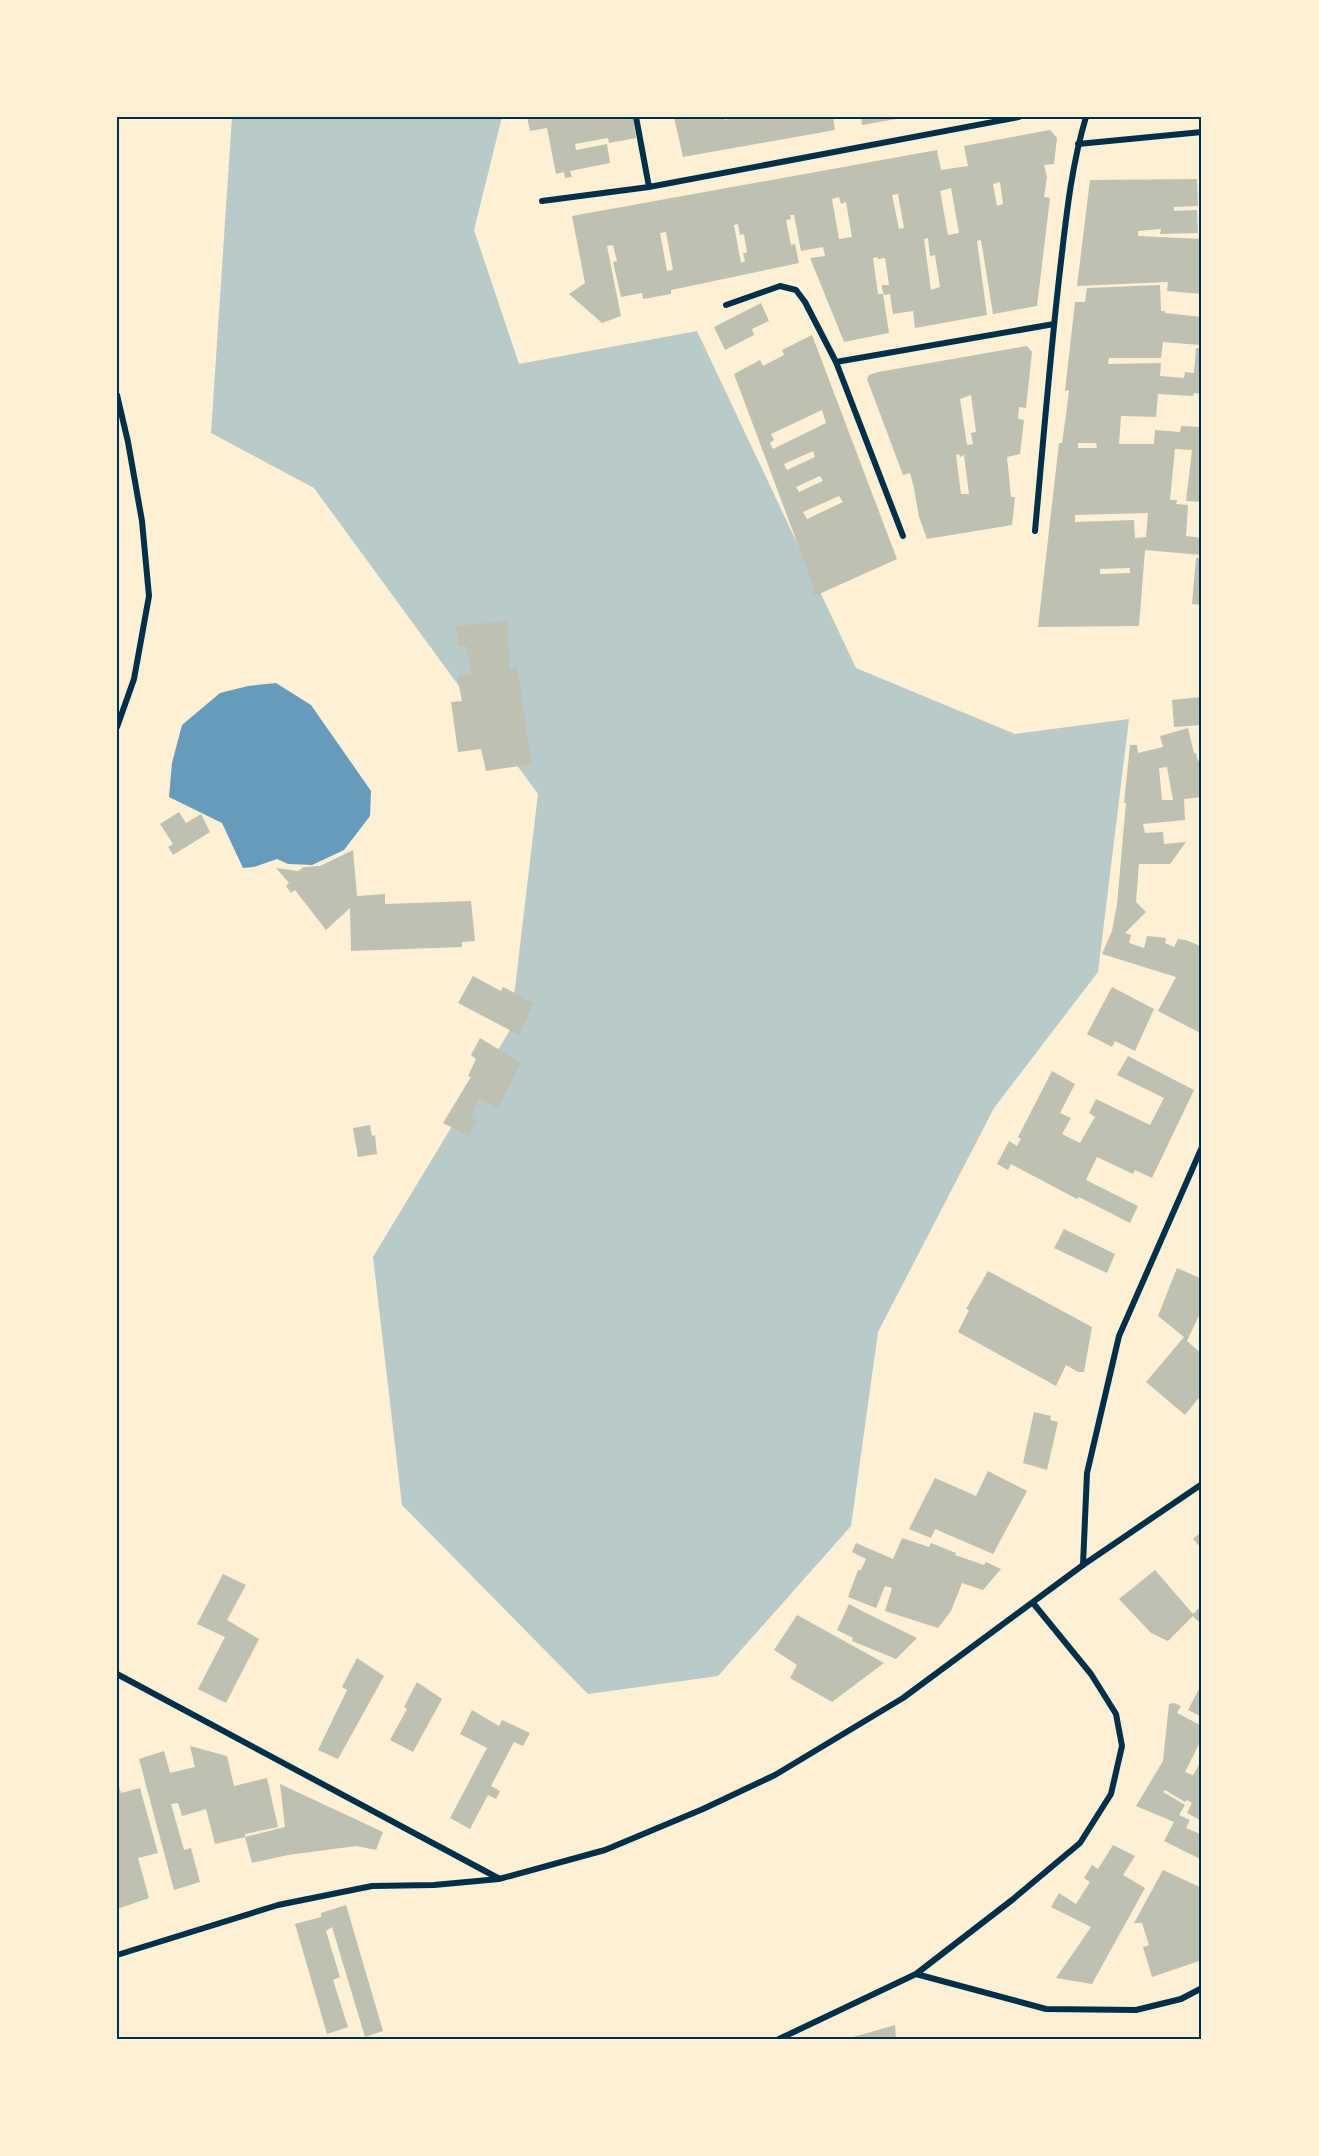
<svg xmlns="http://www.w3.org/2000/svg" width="1319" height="2156" viewBox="0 0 1319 2156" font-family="'Noto Sans',sans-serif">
<rect width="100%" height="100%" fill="#fdf0d5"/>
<!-- green -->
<path fill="#b9caca" d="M 232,117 L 502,117 L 474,230 L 519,364 L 697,331 L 856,668 L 1015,734 L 1129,719 L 1098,972 L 994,1108 L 878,1332 L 851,1526 L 718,1676 L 588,1694 L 402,1505 L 373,1257 L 510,1030 L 538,794 L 314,488 L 211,433 Z"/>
<!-- water -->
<path fill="#669bbc" d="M 276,683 L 311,705 L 371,791 L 370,816 L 344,850 L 312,865 L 288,864 L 277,859 L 254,867 L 243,868 L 222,823 L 169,797 L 172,763 L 182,725 L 220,693 L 248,686 Z"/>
<!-- building -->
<path fill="#bec0b2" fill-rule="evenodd" d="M 527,117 L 633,117 L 636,138 L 609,143 L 608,138 L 575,144 L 576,150 L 607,144 L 610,163 L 570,171 L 572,177 L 565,178 L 564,172 L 556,174 L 547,128 L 530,131 Z
M 674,117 L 724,117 L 725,120 L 728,119 L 728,117 L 833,117 L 835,130 L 683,157 Z
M 861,117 L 902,117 L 902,118 L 862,125 Z
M 1050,130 L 1057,138 L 1054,164 L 1044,165 L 1047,177 L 1044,197 L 1050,198 L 1037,306 L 993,314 L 981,240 L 977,241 L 987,315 L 915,328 L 913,311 L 893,314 L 890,294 L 884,295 L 882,288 L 882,285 L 889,285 L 885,258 L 878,259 L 878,257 L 873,258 L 878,294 L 883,294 L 889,333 L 844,342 L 810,258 L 825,256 L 823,247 L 801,251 L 794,215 L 790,215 L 791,219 L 786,220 L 791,245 L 795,244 L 799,263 L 671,290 L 671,294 L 643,299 L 642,293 L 621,297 L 613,262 L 617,261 L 613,245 L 607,246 L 621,316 L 602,323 L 569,294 L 585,283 L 572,216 L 937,150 L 941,170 L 968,166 L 964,146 ZM 1000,182 L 1003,204 L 997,206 L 993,184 ZM 951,188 L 959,233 L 948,235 L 940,191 ZM 898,194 L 904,228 L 899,229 L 892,195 ZM 839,197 L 841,204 L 846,202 L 852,237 L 839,239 L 832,199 ZM 738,224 L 740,235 L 744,234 L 747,253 L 743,253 L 745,261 L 741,263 L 734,225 ZM 666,232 L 673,270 L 667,271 L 660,233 ZM 928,238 L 930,256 L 935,255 L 940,287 L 931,290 L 924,239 Z
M 1197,179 L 1198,206 L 1174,207 L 1174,211 L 1197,210 L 1198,233 L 1160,234 L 1161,229 L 1138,231 L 1138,236 L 1202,239 L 1202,294 L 1167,291 L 1168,282 L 1077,286 L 1090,180 Z
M 1160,285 L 1161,311 L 1165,311 L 1165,313 L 1202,317 L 1202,339 L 1200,339 L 1200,345 L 1163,342 L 1161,358 L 1109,358 L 1108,364 L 1161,363 L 1160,376 L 1184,378 L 1185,372 L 1194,373 L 1196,348 L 1202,349 L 1202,394 L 1194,393 L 1193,396 L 1158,394 L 1156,417 L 1121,416 L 1119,444 L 1154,444 L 1155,430 L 1180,432 L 1181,426 L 1202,427 L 1202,502 L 1186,501 L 1192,450 L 1175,449 L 1170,500 L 1177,500 L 1176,504 L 1188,505 L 1186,536 L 1202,538 L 1202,555 L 1145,550 L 1139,626 L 1038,627 L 1059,443 L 1062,443 L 1066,415 L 1069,390 L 1065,391 L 1075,302 L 1085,302 L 1087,288 ZM 1078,443 L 1096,443 L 1097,448 L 1078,448 ZM 1148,513 L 1146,537 L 1135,538 L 1134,520 L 1075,522 L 1075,515 ZM 1130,568 L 1130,573 L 1100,574 L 1100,569 Z
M 761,303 L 769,321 L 752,329 L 754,335 L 725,350 L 714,327 Z
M 812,335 L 897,559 L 817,595 L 816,593 L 814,595 L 812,590 L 814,588 L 807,569 L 734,374 L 760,360 L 763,366 L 784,355 L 782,350 ZM 822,410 L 826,423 L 773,449 L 770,443 L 774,440 L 771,434 ZM 813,451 L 815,457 L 787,470 L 784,464 ZM 820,476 L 823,481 L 799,492 L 796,487 ZM 839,496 L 843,502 L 807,519 L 803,512 Z
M 1027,346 L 1032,352 L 1026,408 L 1019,407 L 1018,419 L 1024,420 L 1020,454 L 1007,457 L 1011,497 L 1015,497 L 1012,525 L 927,539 L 919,517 L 914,488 L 910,473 L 903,475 L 867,379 L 869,375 L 878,372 ZM 971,395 L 976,432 L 971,433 L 973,444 L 967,445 L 960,399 ZM 959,454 L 960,457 L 964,455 L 969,494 L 961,494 L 956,455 Z
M 1196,558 L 1202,558 L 1202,605 L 1192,604 Z
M 507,621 L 510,668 L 517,668 L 532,764 L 486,771 L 481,749 L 458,752 L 451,702 L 462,701 L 457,676 L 472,674 L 466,646 L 459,646 L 455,626 Z
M 1202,697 L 1202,725 L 1174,727 L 1172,700 Z
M 1188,728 L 1194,753 L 1196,753 L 1198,761 L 1202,760 L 1202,797 L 1184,799 L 1185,820 L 1143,824 L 1145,833 L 1163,832 L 1164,844 L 1186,842 L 1170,864 L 1139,864 L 1136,902 L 1146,912 L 1125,933 L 1131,935 L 1129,943 L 1144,948 L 1147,936 L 1166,938 L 1165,943 L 1174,947 L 1178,939 L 1186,940 L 1202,947 L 1202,1034 L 1158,1011 L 1176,977 L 1102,954 L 1112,931 L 1117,904 L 1126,803 L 1124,803 L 1130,745 L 1137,745 L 1138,753 L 1163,747 L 1160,736 ZM 1167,767 L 1173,800 L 1162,800 L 1159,768 Z
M 179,812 L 186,823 L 201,814 L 210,832 L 173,855 L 168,847 L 173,844 L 160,824 Z
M 353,850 L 357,896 L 385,894 L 385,904 L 471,901 L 475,941 L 462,942 L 462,947 L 351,951 L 350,908 L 326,930 L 295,890 L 291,893 L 286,886 L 289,883 L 276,868 L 298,871 L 304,867 L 320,866 Z
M 473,976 L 501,991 L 503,987 L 534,1003 L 519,1035 L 458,1003 Z
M 1112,987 L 1154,1009 L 1135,1051 L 1115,1041 L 1112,1047 L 1087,1034 Z
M 480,1038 L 521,1063 L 498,1108 L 479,1099 L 471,1117 L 477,1121 L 469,1136 L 443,1123 L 471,1077 L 468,1076 L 476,1059 L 471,1055 Z
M 1128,1056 L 1194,1090 L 1152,1178 L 1135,1170 L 1133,1174 L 1097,1157 L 1086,1180 L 1138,1206 L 1130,1223 L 1079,1197 L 1077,1199 L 1011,1164 L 1008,1170 L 997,1164 L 1009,1141 L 1017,1146 L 1021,1139 L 1018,1137 L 1052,1071 L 1075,1084 L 1060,1113 L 1071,1118 L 1062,1134 L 1080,1143 L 1095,1117 L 1089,1113 L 1096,1099 L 1150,1125 L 1164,1098 L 1117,1075 Z
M 370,1125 L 372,1136 L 375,1135 L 377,1154 L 358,1157 L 353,1128 Z
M 1064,1229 L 1115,1254 L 1107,1273 L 1054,1248 Z
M 1177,1268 L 1202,1279 L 1202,1309 L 1187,1341 L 1202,1354 L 1202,1394 L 1185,1415 L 1146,1382 L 1184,1337 L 1158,1316 Z
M 988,1271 L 1092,1327 L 1084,1372 L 1078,1372 L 1066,1365 L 1056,1386 L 958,1332 L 969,1310 L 966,1309 Z
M 1034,1412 L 1051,1416 L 1050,1420 L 1058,1422 L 1047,1470 L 1023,1463 Z
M 988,1471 L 1027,1491 L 993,1554 L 935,1529 L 931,1538 L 909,1529 L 935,1478 L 976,1496 Z
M 1202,1531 L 1202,1549 L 1193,1539 Z
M 902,1538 L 929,1547 L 931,1543 L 956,1553 L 955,1555 L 984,1565 L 986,1562 L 1001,1569 L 983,1590 L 962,1583 L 951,1611 L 938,1628 L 885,1611 L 892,1588 L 885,1586 L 876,1608 L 848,1597 L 858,1570 L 861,1570 L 866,1559 L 852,1552 L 856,1543 L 893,1559 Z
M 1155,1570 L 1193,1614 L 1202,1605 L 1202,1625 L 1193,1616 L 1168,1641 L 1151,1633 L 1119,1599 Z
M 223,1574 L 246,1585 L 227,1620 L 259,1639 L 226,1703 L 198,1689 L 225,1637 L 197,1624 Z
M 849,1604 L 864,1612 L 917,1638 L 896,1659 L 852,1641 L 853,1638 L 837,1630 Z
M 797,1615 L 799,1616 L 884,1663 L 832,1702 L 790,1678 L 797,1665 L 774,1650 Z
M 357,1658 L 384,1676 L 338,1759 L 318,1750 L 347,1690 L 342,1687 Z
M 417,1682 L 442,1699 L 413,1752 L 390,1740 L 407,1709 L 404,1707 Z
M 1200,1687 L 1202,1688 L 1202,1717 L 1188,1710 Z
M 1174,1703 L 1181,1706 L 1177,1713 L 1202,1726 L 1202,1738 L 1185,1772 L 1193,1775 L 1202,1760 L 1202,1821 L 1187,1813 L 1192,1803 L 1187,1800 L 1185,1802 L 1165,1790 L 1163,1792 L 1185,1805 L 1179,1815 L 1190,1820 L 1186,1828 L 1202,1835 L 1202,1860 L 1164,1841 L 1174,1822 L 1136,1806 L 1163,1761 L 1169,1704 Z
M 472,1710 L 499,1726 L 502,1720 L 530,1733 L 523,1746 L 514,1742 L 491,1786 L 500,1791 L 496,1799 L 488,1795 L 470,1829 L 450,1818 L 487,1748 L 460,1734 Z
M 190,1746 L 227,1756 L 234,1786 L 267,1778 L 278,1827 L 245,1834 L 245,1837 L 285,1827 L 280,1784 L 383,1832 L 376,1850 L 356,1846 L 288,1855 L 252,1863 L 245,1837 L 215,1844 L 206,1809 L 182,1816 L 178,1803 L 171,1804 L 184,1850 L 191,1848 L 200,1882 L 174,1890 L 139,1759 L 164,1751 L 170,1773 L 195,1767 Z
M 117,1780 L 121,1793 L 140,1788 L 158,1853 L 138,1858 L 149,1898 L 117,1909 Z
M 1113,1845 L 1135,1856 L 1123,1875 L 1145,1888 L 1092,1984 L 1056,1978 L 1091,1927 L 1051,1907 L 1059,1893 L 1076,1904 L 1090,1882 L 1084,1878 L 1092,1865 L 1098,1869 Z
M 1163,1870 L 1202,1888 L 1202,1960 L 1152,1977 L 1143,1947 L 1149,1945 L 1142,1923 L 1134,1923 Z
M 346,1905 L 383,2031 L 365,2037 L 332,1927 L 326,1931 L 340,1977 L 333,1980 L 348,2027 L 327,2034 L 295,1924 L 321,1917 L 321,1913 Z
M 895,2025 L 896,2039 L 850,2039 L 850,2038 Z"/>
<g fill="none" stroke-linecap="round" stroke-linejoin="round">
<!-- minor -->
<path stroke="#003049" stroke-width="6" d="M 636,117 L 649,187
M 1078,144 L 1202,132
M 542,201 L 649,187 L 1019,117
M 726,305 L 780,286 L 796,290 L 805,302 L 836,362 L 903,536
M 836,362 L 1054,324
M 117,395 L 128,442 L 142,521 L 149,596 L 134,679 L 117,727
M 1035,531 C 1043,444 1050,357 1060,270 C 1066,219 1071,167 1086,117
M 1083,1565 L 1087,1473 L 1119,1336 L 1202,1147
M 117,1674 L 498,1878
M 117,1955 L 278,1905 L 372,1886 L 434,1885 L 499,1879 L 605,1850 L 703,1809 L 775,1775 L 903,1698 L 1083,1565 L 1202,1484
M 916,1974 L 1046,2009 L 1136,2010 L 1181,1999 L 1202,1988
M 779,2039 L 916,1974 L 1012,1900 L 1080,1843 L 1111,1794 L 1122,1746 L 1116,1714 L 1091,1674 L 1033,1603"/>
</g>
<!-- border -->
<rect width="1319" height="2156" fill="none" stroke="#fdf0d5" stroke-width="237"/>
<rect x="118" y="118" width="1082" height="1920" fill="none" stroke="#003049" stroke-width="2"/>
</svg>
